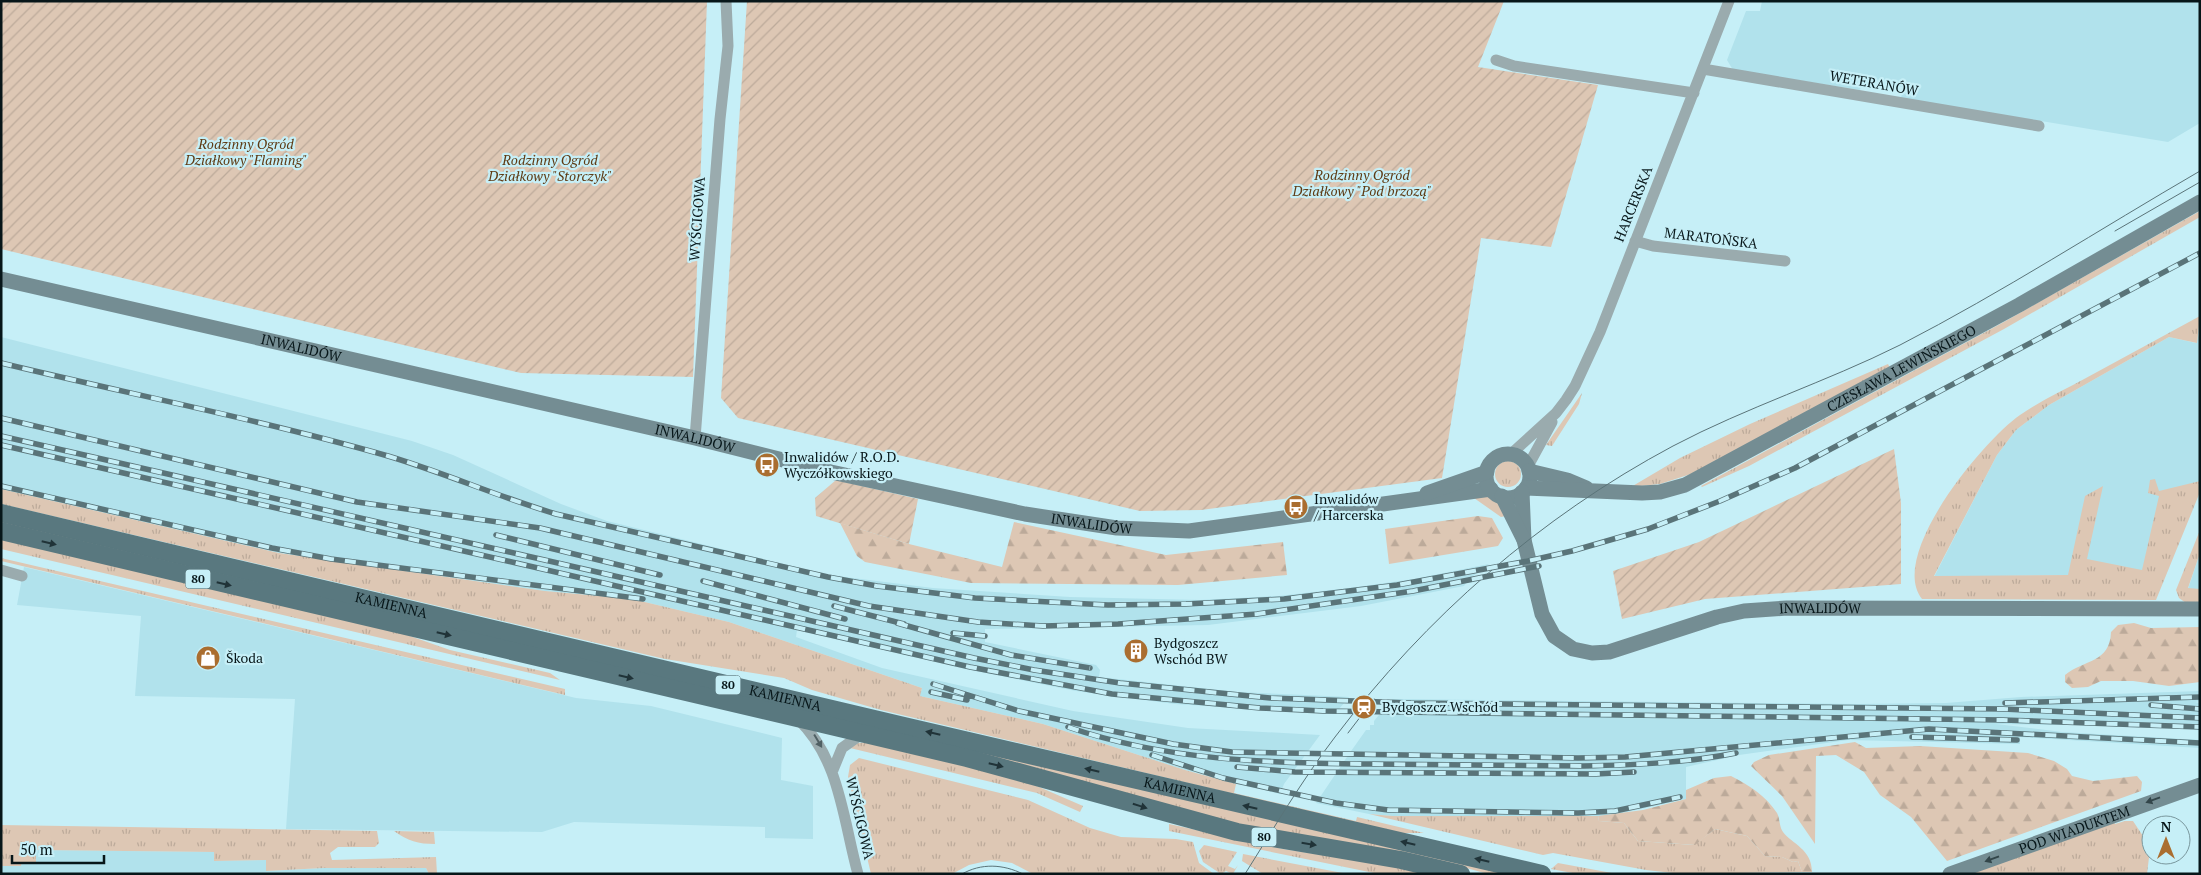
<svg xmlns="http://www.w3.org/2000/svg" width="2201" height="875" viewBox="0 0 2201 875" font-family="'PT Serif',serif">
<defs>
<pattern id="grass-tufts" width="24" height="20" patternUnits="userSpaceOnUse" patternTransform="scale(1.25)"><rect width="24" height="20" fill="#ddc7b4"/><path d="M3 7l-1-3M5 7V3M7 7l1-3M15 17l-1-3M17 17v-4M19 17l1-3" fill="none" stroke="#bcaa9a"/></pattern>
<pattern id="forest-firs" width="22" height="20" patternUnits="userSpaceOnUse" patternTransform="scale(1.25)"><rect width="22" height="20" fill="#ddc7b4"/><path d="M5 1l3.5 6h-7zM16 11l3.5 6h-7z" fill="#bcaa9a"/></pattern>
<pattern id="garden-furrows" width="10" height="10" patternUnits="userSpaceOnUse" patternTransform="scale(1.25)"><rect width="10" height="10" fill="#ddc7b4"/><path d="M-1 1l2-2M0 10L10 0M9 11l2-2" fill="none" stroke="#bcaa9a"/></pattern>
</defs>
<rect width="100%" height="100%" fill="#c6eff7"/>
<!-- built -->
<path fill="#b1e2ec" d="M 1762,1 L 2200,1 L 2200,123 L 2168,142 L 1901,98 L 1903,87 L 1862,80 L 1860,90 L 1733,70 L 1727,60 L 1746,11 L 1760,11 Z
M 2200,332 L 2200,481 L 2166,491 L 2147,574 L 1934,577 L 1997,455 L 2016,430 L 2049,405 L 2169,337 L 2196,343 Z
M 1,337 L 412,441 L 453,455 L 561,504 L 607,521 L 829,575 L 933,588 L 1070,597 L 1200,600 L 1279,596 L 1357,587 L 1414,579 L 1489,564 L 1469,579 L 1464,586 L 1361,606 L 1208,625 L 985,629 L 985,642 L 1096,665 L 1100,670 L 1099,677 L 1237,692 L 1349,697 L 1335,714 L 1175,704 L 1076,691 L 967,669 L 797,630 L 796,637 L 882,668 L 1073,711 L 1188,728 L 1320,735 L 1284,784 L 1280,794 L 1185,770 L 1043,724 L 920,696 L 922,688 L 729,622 L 632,599 L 545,591 L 279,553 L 1,489 Z
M 2200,553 L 2200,589 L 2188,589 Z
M 24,567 L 576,698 L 651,706 L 782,738 L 781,780 L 813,786 L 813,839 L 765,838 L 765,827 L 574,822 L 542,832 L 286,829 L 295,699 L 135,696 L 141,616 L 17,605 Z
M 2200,691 L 2200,701 L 2195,702 L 2200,703 L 2200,730 L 2151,726 L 1996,724 L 2062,732 L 2200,740 L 2200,748 L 2020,737 L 2020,744 L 1848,740 L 1739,755 L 1686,767 L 1686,799 L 1609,816 L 1393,816 L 1369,814 L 1316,803 L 1349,754 L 1366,730 L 1370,730 L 1370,725 L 1374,725 L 1374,721 L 1392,699 L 1859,704 L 1946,703 L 2021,697 Z
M 36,850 L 214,852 L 214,861 L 266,860 L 267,871 L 324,868 L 426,868 L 429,874 L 1,874 L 1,866 L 21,866 L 22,862 L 35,862 Z"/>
<!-- grass -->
<path fill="url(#grass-tufts)" d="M 2200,211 L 2200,217 L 2004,329 L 1749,466 L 1702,487 L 1701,486 L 2002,323 Z
M 2200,316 L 2197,343 L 2169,337 L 2049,405 L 2016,430 L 1997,455 L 1934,576 L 2068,575 L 2085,496 L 2103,486 L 2087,559 L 2142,570 L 2159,496 L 2148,493 L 2150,480 L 2155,479 L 2159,491 L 2200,481 L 2200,492 L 2156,600 L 1922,599 C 1887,555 1985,439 2020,415 C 2040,401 2064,390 2086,378 C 2124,357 2162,337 2200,316 Z
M 1888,364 L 1890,368 L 1691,474 L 1660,484 L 1631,487 L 1680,458 L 1750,424 Z
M 1582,393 L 1579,404 L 1552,446 L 1546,445 Z
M1495 474a13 13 0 1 1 26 0a13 13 0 1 1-26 0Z
M 1,489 L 279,553 L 545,591 L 632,599 L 729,622 L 922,688 L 920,696 L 1043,724 L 1185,770 L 1236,784 L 1234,793 L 1356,821 L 1357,817 L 1424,833 L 1398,833 L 881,710 L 812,690 L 784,678 L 665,659 L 1,504 Z
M 1489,496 L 1496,500 L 1506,516 L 1501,517 L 1474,498 Z
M 1,519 L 1515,874 L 1488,874 L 1452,864 L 1249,828 L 1,523 Z
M 2200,530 L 2200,553 L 2188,588 L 2200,589 L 2200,604 L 2186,603 L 2179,598 L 2176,590 Z
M 1,538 L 390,629 L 450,650 L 550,673 L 560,680 L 1,549 Z
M 1,558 L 565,689 L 565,695 L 1,561 Z
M 868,742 L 1023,780 L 1083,806 L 1080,812 L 1037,793 L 850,748 L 858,743 Z
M 859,758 L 1028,800 L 1090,828 L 1121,837 L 1176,839 L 1193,842 L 1199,863 L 1214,874 L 1033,874 L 1012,863 L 991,860 L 969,865 L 952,874 L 871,874 L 848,777 L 850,765 Z
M 1369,814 L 1393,816 L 1598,816 L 1599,821 L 1624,823 L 1638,841 L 1694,845 L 1715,829 L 1747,836 L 1765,856 L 1782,857 L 1793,862 L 1798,861 L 1802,872 L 1682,874 L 1646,870 L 1553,853 L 1543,855 Z
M 2125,821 L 2133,821 L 2143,836 L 2151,841 L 2147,874 L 1971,874 L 2114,822 L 2115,824 Z
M 1169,824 L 1283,849 L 1381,864 L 1428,874 L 1379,874 L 1169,831 Z
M 1,825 L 377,831 L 379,843 L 375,847 L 338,847 L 330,853 L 332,860 L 436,857 L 437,874 L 429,874 L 426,868 L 324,868 L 266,871 L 266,860 L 214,861 L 214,852 L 36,850 L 36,862 L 22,862 L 21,866 L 1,866 Z
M 394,831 L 434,832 L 435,844 C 418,844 408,841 394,831 Z
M 1204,845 L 1237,852 L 1228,866 L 1235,869 L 1238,865 L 1233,874 L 1226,871 L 1221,874 L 1203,862 L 1199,851 Z
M 1243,854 L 1348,874 L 1263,874 L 1242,861 Z
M 1558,863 L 1612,873 L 1614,874 L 1578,874 L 1551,869 Z"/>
<!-- forest -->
<path fill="url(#forest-firs)" d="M 1478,516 L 1492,518 L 1503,538 L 1498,546 L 1389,564 L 1385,529 Z
M 1014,522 L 1166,555 L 1283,542 L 1287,575 L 1178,585 L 971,583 L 865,562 L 857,556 L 840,523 L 909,544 L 1002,567 Z
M 2134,623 L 2151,628 L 2200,627 L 2200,682 L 2169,686 L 2133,681 L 2101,681 L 2088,687 L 2072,688 L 2065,682 L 2065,675 C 2085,659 2110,663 2111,632 L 2118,625 Z
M 1855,742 L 1866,748 L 1920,746 L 2028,753 L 2054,761 L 2067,769 L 2072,776 L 2093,781 L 2137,776 L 2142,782 L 2141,791 L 1947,861 L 1911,817 L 1880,795 L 1864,772 L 1836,755 L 1816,756 L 1815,844 L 1782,796 L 1751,766 L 1754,762 L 1769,755 Z
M 1731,776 C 1749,785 1766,796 1777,813 C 1780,818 1779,826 1783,832 C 1792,844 1812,849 1812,872 L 1802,872 L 1798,861 L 1793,862 L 1782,857 L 1765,856 L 1747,836 L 1715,829 L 1695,845 L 1638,841 L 1624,823 L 1599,821 L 1598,816 L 1643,810 L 1686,799 L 1686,790 L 1714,778 Z"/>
<!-- garden -->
<path fill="url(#garden-furrows)" d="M 1,1 L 707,1 L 693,377 L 521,373 L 1,249 Z
M 747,1 L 1504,1 L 1478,67 L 1598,85 L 1551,247 L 1481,238 L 1442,478 L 1201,510 L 1140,511 L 738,418 L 721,398 Z
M 1894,449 L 1901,503 L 1901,584 L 1705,599 L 1622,619 L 1613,571 L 1699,542 Z
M 836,480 L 918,499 L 909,544 L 816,516 L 815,498 Z"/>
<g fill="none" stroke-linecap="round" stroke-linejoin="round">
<!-- street -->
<path stroke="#9aabae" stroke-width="11" d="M 1496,60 L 1514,66 L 1694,93
M 1703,69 L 2039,126
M 1635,241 L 1653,246 L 1785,261
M 695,438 L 720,119 L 728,46 L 726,1
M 1511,454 L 1556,413 L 1566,400 L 1575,386 L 1600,332 L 1729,1
M 1528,466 L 1552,422
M 1,570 L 22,576
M 799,720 C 840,760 843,820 858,874
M 833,770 L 842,748 L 863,733"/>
<!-- secondary -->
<g stroke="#748d93" stroke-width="15">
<path id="s1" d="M 1,279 L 695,438 L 831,472 L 1025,514 L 1117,528 L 1189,531 L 1491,489"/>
<circle cx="1508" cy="476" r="22"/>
<path d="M 1529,471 L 1567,480 L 1586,488"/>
<path id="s2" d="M 1526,488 L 1642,493 L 1660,492 L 1685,485 L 2019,305 L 2200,202"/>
<path id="s3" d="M 1522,492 L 1524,540 L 1542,614 L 1554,636 L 1573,649 L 1592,653 L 1609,652 L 1717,617 L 1744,611 L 1787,608 L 2200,609"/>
<path d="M 1427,493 L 1487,472"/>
<path d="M 1502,496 L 1524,540"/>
<path id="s4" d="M 1950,874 L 2200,785"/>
</g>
<!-- primary -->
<g stroke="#59787f" stroke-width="18">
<path id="s5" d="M 1,513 L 904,726 L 1542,874"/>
<path d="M 1,531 L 967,758 L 1237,832 L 1401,860 L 1461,874"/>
</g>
<!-- tram -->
<path stroke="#5a7479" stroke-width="1" d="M 2115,231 L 2200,182
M 1348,733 L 1374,699
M 962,874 C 981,863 1003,864 1023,874
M 1245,874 C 1274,828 1302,780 1335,737 C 1426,617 1540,517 1673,446 C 1747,407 1826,382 1900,345 C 2003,292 2100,229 2200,171"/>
<defs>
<path id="rail" d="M 1,363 C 130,394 261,420 388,456 C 445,473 499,497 556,514 L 828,577 L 877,586 L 975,598 L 1108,605 L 1186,604 L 1284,599 L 1397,585 L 1528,561 L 1572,551 L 1648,529 L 1720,501 L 1795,468 L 2200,253
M 1,418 L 357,502 L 540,528 L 869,606 L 978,622 L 1043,626 L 1118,624 L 1257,614 L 1413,591 L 1539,566
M 1,436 L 974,658 L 1034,670 L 1120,683 L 1270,698 L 1411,703 L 2003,709 L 2200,718
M 1,445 L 970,667 L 1112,694 L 1260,708 L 1323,711 L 2003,720 L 2200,727
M 1,486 L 272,548 L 331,559 L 643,599
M 496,535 L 660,575
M 703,581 L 845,619
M 834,606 L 904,624
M 897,623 L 1011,655 L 1090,668
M 953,633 L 985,636
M 933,684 L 1019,711 L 1173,744 L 1232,752 L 1578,758 L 1625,757 L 1929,729 L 2200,743
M 931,692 L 967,700
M 2005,703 L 2200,697
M 2151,705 L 2200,709
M 1068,727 C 1167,761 1267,763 1371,764 C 1441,765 1512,765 1583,766 C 1634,765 1686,763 1736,753
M 1912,737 L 2017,740
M 1152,755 L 1223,778 L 1336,803 L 1388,810 L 1578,813 L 1615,811 L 1680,797
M 1237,767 L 1295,772 L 1596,774 L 1634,772"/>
</defs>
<!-- rail casing -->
<use href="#rail" stroke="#5a7479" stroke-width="5.5"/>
<!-- rail -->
<use href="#rail" stroke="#c6eff7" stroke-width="4" stroke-dasharray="11" stroke-linecap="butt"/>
</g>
<!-- one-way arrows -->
<defs><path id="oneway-solid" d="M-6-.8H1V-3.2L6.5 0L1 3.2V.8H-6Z" transform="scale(1.25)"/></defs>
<g fill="#203338">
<use href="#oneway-solid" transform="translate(49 543) rotate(13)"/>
<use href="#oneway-solid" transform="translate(224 584) rotate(13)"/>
<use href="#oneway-solid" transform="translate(444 634) rotate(13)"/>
<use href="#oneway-solid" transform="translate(626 677) rotate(13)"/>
<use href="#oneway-solid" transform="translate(933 733) rotate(-167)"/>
<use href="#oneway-solid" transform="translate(996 765) rotate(14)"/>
<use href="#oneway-solid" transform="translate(1092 770) rotate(-167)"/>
<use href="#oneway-solid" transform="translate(1140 806) rotate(17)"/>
<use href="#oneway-solid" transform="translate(1250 807) rotate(-167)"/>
<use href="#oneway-solid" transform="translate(1408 843) rotate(-167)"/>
<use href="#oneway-solid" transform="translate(1309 844) rotate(9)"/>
<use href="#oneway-solid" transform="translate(1482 860) rotate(-167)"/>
</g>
<use fill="#506064" href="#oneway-solid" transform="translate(818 741) rotate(59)"/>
<g fill="#33464a">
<use href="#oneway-solid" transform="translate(2153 800) rotate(160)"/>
<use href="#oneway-solid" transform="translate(1992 859) rotate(160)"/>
</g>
<!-- icons -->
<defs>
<symbol id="bus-disc" viewBox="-11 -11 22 22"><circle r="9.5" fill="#aa6e30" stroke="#c6eff7"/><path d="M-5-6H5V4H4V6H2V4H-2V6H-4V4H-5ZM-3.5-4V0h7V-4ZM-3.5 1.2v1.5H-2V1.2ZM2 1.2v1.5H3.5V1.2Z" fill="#fff"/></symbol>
<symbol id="building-disc" viewBox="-11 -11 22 22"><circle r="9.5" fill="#aa6e30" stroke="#c6eff7"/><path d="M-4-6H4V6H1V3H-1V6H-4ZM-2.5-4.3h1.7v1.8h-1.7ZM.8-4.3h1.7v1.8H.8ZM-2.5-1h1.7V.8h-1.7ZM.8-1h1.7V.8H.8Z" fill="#fff"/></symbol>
<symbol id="shop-disc" viewBox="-11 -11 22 22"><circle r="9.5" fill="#aa6e30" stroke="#c6eff7"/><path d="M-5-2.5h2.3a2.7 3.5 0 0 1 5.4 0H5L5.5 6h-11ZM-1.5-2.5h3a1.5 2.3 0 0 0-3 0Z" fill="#fff"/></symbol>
<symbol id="station-disc" viewBox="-11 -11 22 22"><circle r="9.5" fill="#aa6e30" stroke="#c6eff7"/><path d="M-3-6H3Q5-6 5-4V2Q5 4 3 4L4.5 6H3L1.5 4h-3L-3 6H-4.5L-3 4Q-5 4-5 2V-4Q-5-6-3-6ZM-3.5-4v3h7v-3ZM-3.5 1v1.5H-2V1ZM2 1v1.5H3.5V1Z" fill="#fff"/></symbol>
</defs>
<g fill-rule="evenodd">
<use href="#bus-disc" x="753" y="451" width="28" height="28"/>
<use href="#bus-disc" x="1282" y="493" width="28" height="28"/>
<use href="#building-disc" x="1122" y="637" width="28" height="28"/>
<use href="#shop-disc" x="194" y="644" width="28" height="28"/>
<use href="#station-disc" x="1350" y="693" width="28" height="28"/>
</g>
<g text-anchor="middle" stroke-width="4.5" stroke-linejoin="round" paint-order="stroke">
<!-- shield labels -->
<g fill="#c6eff7" stroke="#40575c" stroke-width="1">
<rect x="185.5" y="569.5" width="25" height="19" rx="4"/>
<rect x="715.5" y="675.5" width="25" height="19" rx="4"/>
<rect x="1251.5" y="827.5" width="25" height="19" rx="4"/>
</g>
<g font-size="12" font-weight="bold" fill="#071619">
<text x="198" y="583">80</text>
<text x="728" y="689">80</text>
<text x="1264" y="841">80</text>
</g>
<!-- street labels -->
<g font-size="14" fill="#071619" stroke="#c6eff7">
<text transform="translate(1874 83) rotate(10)" y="5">WETERANÓW</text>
<text transform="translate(1633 204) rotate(-68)" y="5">HARCERSKA</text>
<text transform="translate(697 219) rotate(-86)" y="5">WYŚCIGOWA</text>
<text transform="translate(1711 238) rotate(7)" y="5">MARATOŃSKA</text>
<text dy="5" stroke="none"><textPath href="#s1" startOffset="308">INWALIDÓW</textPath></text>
<text dy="5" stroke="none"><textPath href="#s2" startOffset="406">CZESŁAWA LEWIŃSKIEGO</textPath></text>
<text dy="5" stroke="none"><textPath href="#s1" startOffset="712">INWALIDÓW</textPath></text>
<text dy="5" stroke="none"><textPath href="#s1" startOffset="1118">INWALIDÓW</textPath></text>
<text dy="5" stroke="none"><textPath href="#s5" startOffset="401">KAMIENNA</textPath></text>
<text dy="5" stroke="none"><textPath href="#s3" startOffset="426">INWALIDÓW</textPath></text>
<text dy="5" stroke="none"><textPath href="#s5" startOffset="806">KAMIENNA</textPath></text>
<text dy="5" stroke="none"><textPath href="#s5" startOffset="1211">KAMIENNA</textPath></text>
<text transform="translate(860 818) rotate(77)" y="5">WYŚCIGOWA</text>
<text dy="5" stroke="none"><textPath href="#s4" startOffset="132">POD WIADUKTEM</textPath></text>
</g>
<!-- park labels -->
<g font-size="14" font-style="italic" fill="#5e3a13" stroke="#c6eff7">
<text x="246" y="149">Rodzinny Ogród<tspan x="246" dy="16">Działkowy "Flaming"</tspan></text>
<text x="550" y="165">Rodzinny Ogród<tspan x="550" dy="16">Działkowy "Storczyk"</tspan></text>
<text x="1362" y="180">Rodzinny Ogród<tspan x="1362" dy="16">Działkowy "Pod brzozą"</tspan></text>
</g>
<!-- poi labels -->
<g font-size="14" fill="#071619" stroke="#c6eff7" text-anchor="start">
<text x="784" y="462">Inwalidów / R.O.D.<tspan x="784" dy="16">Wyczółkowskiego</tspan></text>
<text x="1314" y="504">Inwalidów<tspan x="1314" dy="16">/ Harcerska</tspan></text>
<text x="1154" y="648">Bydgoszcz<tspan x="1154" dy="16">Wschód BW</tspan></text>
<text x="226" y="663">Škoda</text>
<text x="1382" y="712">Bydgoszcz Wschód</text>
</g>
</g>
<!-- border -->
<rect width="2201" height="875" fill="none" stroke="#071619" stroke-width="5"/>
<!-- north arrow -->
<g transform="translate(2166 840)"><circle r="24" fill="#c6eff7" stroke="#7a989e"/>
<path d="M0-4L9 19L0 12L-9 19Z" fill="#aa6e30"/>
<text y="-8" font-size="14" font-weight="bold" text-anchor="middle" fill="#071619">N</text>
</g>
<!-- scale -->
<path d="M12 855v8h92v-8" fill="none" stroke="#071619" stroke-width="2.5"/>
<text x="20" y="855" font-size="15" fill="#071619" stroke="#c6eff7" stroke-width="4" paint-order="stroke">50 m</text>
</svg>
